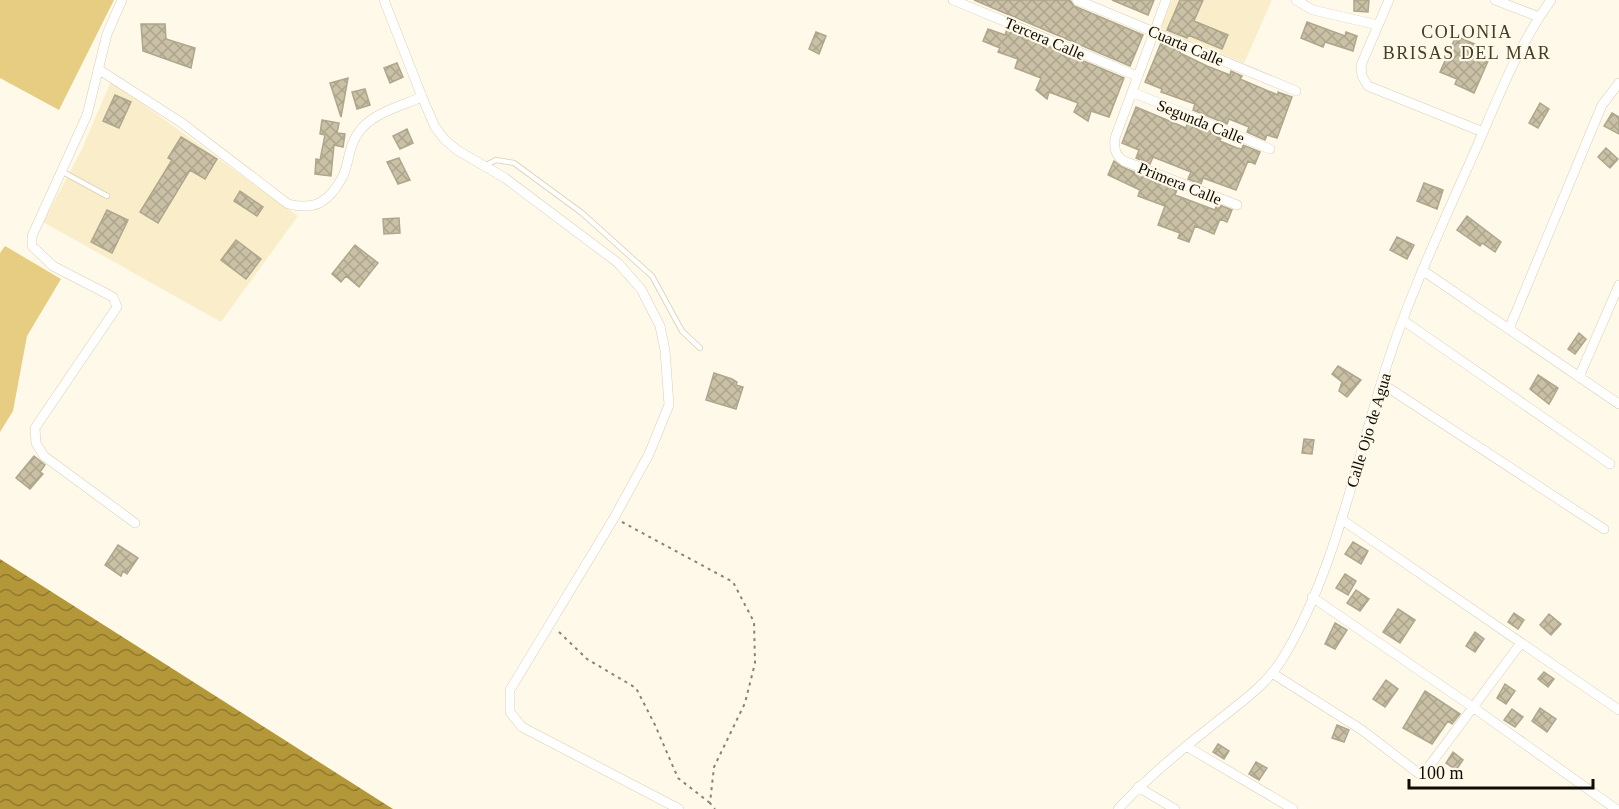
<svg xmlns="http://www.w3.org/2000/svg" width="1619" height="809" viewBox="0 0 1619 809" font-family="'Times New Roman',serif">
<defs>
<pattern id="water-waves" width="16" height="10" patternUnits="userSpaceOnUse" patternTransform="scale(1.5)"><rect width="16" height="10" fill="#b49738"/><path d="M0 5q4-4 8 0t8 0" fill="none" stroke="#917a2d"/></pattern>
<pattern id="building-cross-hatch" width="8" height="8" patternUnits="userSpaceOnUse" patternTransform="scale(1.5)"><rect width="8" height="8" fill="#cac0a6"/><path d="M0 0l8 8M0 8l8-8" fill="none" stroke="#aca48d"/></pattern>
</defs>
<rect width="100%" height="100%" fill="#fff9e9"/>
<!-- built -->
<path fill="#faeeca" d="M 1172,0 L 1272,0 L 1244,63 L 1160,29 Z
M 111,81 L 298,216 L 221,322 L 43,222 L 82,149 Z"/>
<!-- grass -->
<path fill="#e6cd81" d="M 0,0 L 114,0 L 59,110 L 0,78 Z
M 5,246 L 61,279 L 27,336 L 13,411 L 0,432 L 0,253 Z"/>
<!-- water -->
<path fill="url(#water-waves)" d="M 0,559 L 393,809 L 0,809 Z"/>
<!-- building -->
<path fill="url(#building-cross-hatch)" stroke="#afa68c" stroke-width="1.5" d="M 974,0 L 1070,0 L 1074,6 L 1143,35 L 1130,66 Z
M 1112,0 L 1154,0 L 1148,15 Z
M 1180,0 L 1203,0 L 1194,21 L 1228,35 L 1222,49 L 1188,35 L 1187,38 L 1167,30 Z
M 1354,0 L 1369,0 L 1368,12 L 1354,11 Z
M 1307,22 L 1345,36 L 1346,32 L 1357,36 L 1353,51 L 1325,42 L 1323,47 L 1301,38 Z
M 141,24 L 165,24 L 166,39 L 195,48 L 191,68 L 143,51 Z
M 988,29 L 1005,35 L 1007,29 L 1124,78 L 1109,117 L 1091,111 L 1088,121 L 1074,112 L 1078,103 L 1049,92 L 1047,99 L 1036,90 L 1041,78 L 1015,68 L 1018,59 L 998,52 L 1000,48 L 983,41 Z
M 816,32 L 826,36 L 819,54 L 809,49 Z
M 1456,36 L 1479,46 L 1475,55 L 1488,61 L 1474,93 L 1455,84 L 1457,79 L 1440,72 Z
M 1161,43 L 1181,51 L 1180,53 L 1207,66 L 1230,75 L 1231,71 L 1242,76 L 1240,79 L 1278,95 L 1278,92 L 1292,97 L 1277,138 L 1267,135 L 1265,140 L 1247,132 L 1249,127 L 1229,119 L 1227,124 L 1193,110 L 1195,104 L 1161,92 L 1162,89 L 1145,82 Z
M 397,63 L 403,77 L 390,83 L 384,68 Z
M 348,78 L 341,117 L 330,83 Z
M 365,89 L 370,105 L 357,109 L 352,92 Z
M 115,95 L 131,102 L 119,128 L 103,121 Z
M 1540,103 L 1549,109 L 1538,128 L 1529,123 Z
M 1136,107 L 1186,128 L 1188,122 L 1222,136 L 1220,141 L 1237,148 L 1242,149 L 1243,145 L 1260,152 L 1255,164 L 1248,161 L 1236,190 L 1203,178 L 1201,184 L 1188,179 L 1191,172 L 1153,157 L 1150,164 L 1136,158 L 1139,150 L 1122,143 Z
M 1612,113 L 1619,117 L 1619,134 L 1604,126 Z
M 322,120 L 339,123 L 337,133 L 345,134 L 343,147 L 334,145 L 331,176 L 315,174 L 316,159 L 320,160 L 325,135 L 320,134 Z
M 407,129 L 413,143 L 400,149 L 393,136 Z
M 181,137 L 217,159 L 205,179 L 190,170 L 158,223 L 140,212 L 172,160 L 168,158 Z
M 1606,148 L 1618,159 L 1610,168 L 1598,157 Z
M 399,158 L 410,180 L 398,184 L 387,162 Z
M 1114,161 L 1122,167 L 1177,190 L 1175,195 L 1215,210 L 1217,204 L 1232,210 L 1227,222 L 1220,219 L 1214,234 L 1195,226 L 1189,242 L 1178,238 L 1180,233 L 1158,225 L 1165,206 L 1138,196 L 1140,190 L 1108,175 Z
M 1424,183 L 1443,190 L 1437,209 L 1417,201 Z
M 240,191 L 263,207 L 257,216 L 234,201 Z
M 107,210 L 128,220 L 112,253 L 91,242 Z
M 1467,216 L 1501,242 L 1495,252 L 1482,243 L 1480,246 L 1457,230 Z
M 399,218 L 400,233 L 384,234 L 383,219 Z
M 1397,237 L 1414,245 L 1407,259 L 1390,250 Z
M 236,240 L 261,259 L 246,279 L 221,260 Z
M 355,245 L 378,263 L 359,287 L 346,276 L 341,282 L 332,274 Z
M 1579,333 L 1586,339 L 1575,354 L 1568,349 Z
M 1338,366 L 1361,380 L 1347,397 L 1339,391 L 1342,382 L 1332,374 Z
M 714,373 L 732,379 L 737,382 L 736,385 L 743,387 L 736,409 L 706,400 Z
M 1538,375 L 1558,388 L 1549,404 L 1530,389 Z
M 1304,439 L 1314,440 L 1312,454 L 1302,453 Z
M 34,456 L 45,465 L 40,472 L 43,474 L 30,489 L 16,478 Z
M 1353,542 L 1368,551 L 1361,564 L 1345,554 Z
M 118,545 L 138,558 L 127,574 L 123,571 L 121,576 L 105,565 Z
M 1345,574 L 1356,581 L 1348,595 L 1336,588 Z
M 1356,590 L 1369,599 L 1360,611 L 1347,603 Z
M 1398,609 L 1415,620 L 1400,643 L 1383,632 Z
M 1514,613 L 1524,620 L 1518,629 L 1508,622 Z
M 1549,614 L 1561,624 L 1551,635 L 1540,625 Z
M 1335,623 L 1347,630 L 1335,649 L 1325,644 Z
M 1475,632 L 1484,639 L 1475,652 L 1466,646 Z
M 1544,672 L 1554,679 L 1548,687 L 1538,679 Z
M 1386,680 L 1398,689 L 1385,707 L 1373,699 Z
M 1505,684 L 1515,691 L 1506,704 L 1497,698 Z
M 1425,691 L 1460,714 L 1452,724 L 1448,721 L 1432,744 L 1403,728 Z
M 1540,708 L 1556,719 L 1547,732 L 1532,721 Z
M 1512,709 L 1523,717 L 1515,727 L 1504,720 Z
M 1337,725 L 1349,730 L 1344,742 L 1332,738 Z
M 1218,744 L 1229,751 L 1224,759 L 1213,752 Z
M 1453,752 L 1463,760 L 1456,770 L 1446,763 Z
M 1256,762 L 1267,768 L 1259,780 L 1249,774 Z"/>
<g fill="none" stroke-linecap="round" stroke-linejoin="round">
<defs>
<path id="service" d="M 486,165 L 496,160 L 514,163 L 582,213 L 652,276 L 682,331 L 700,348
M 63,172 L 107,196"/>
<path id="minor" d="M 122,0 L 107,34 L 87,115 L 32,236 L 32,246 L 53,266 L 113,297 L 117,307 L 35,428 L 36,443 L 44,456 L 135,523
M 384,0 L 422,97 L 435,127 L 445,140 L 457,150 L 505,178 L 618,263 L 641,289 L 660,326 L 665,350 L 669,405 L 649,454 L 614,518 L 510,690 L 510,712 L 522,727 L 679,809
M 953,0 L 1137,76
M 1077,0 L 1296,91
M 1166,0 L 1115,138 C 1114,149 1115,155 1124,161 L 1237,205
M 1296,0 L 1313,10 L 1378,25
M 1389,0 L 1361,65 L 1362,76 L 1368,86 L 1483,132
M 1495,0 L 1539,17
M 98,69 L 182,123 L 288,204 C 316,211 330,201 343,176 C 350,161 347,147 361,129 C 376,112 401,106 422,97
M 1132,92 L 1270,149
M 1422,270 L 1619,404
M 1404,321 L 1610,464
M 1509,329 L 1602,105 L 1619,83
M 1579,377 L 1619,285
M 1381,383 L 1604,529
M 1341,519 L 1619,710
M 1312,597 L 1474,708 L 1616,809
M 1272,673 L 1362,730 L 1418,773 L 1425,772 L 1430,765 L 1521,643
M 1186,746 L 1293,809
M 1138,787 L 1175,809
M 1118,809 C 1146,779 1177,753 1209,728 C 1234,707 1263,689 1281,661 C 1331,581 1353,476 1380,387 C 1403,309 1438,234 1471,160 C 1495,106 1516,48 1551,0"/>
</defs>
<!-- service casing -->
<use href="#service" stroke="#d8cfb4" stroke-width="6"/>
<!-- minor casing -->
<use href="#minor" stroke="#d8cfb4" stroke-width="10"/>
<!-- path -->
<path stroke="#888377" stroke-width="2" stroke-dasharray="3 4.5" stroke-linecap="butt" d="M 622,522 L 733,582 L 754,622 L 755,663 L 745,703 L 714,767 L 710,803 L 715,809
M 559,632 L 587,659 L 636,688 L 655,725 L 678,778 L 710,803"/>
<!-- service -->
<use href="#service" stroke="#fff" stroke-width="4.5"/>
<!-- minor -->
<use href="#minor" stroke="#fff" stroke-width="9"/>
</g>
<g text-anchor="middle" stroke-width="4.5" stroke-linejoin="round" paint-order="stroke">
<!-- street labels -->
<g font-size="16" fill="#0f0c04" stroke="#fff9e9">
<text transform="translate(1045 38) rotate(23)" y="6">Tercera Calle</text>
<text transform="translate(1186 45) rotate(23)" y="6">Cuarta Calle</text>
<text transform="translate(1201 121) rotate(22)" y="6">Segunda Calle</text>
<text transform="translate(1180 183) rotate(22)" y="6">Primera Calle</text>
<text transform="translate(1368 430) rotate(-73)" y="6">Calle Ojo de Agua</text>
</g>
<!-- neighbourhood labels -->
<g font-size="18" letter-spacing="1.5" fill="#453e27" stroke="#fff9e9">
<text x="1467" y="38">COLONIA<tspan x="1467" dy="21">BRISAS DEL MAR</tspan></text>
</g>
</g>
<!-- scale -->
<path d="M1409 779v9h184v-9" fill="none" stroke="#0f0c04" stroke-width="3"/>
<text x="1418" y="779" font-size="18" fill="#0f0c04" stroke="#fff9e9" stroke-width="4.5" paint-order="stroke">100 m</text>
</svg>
